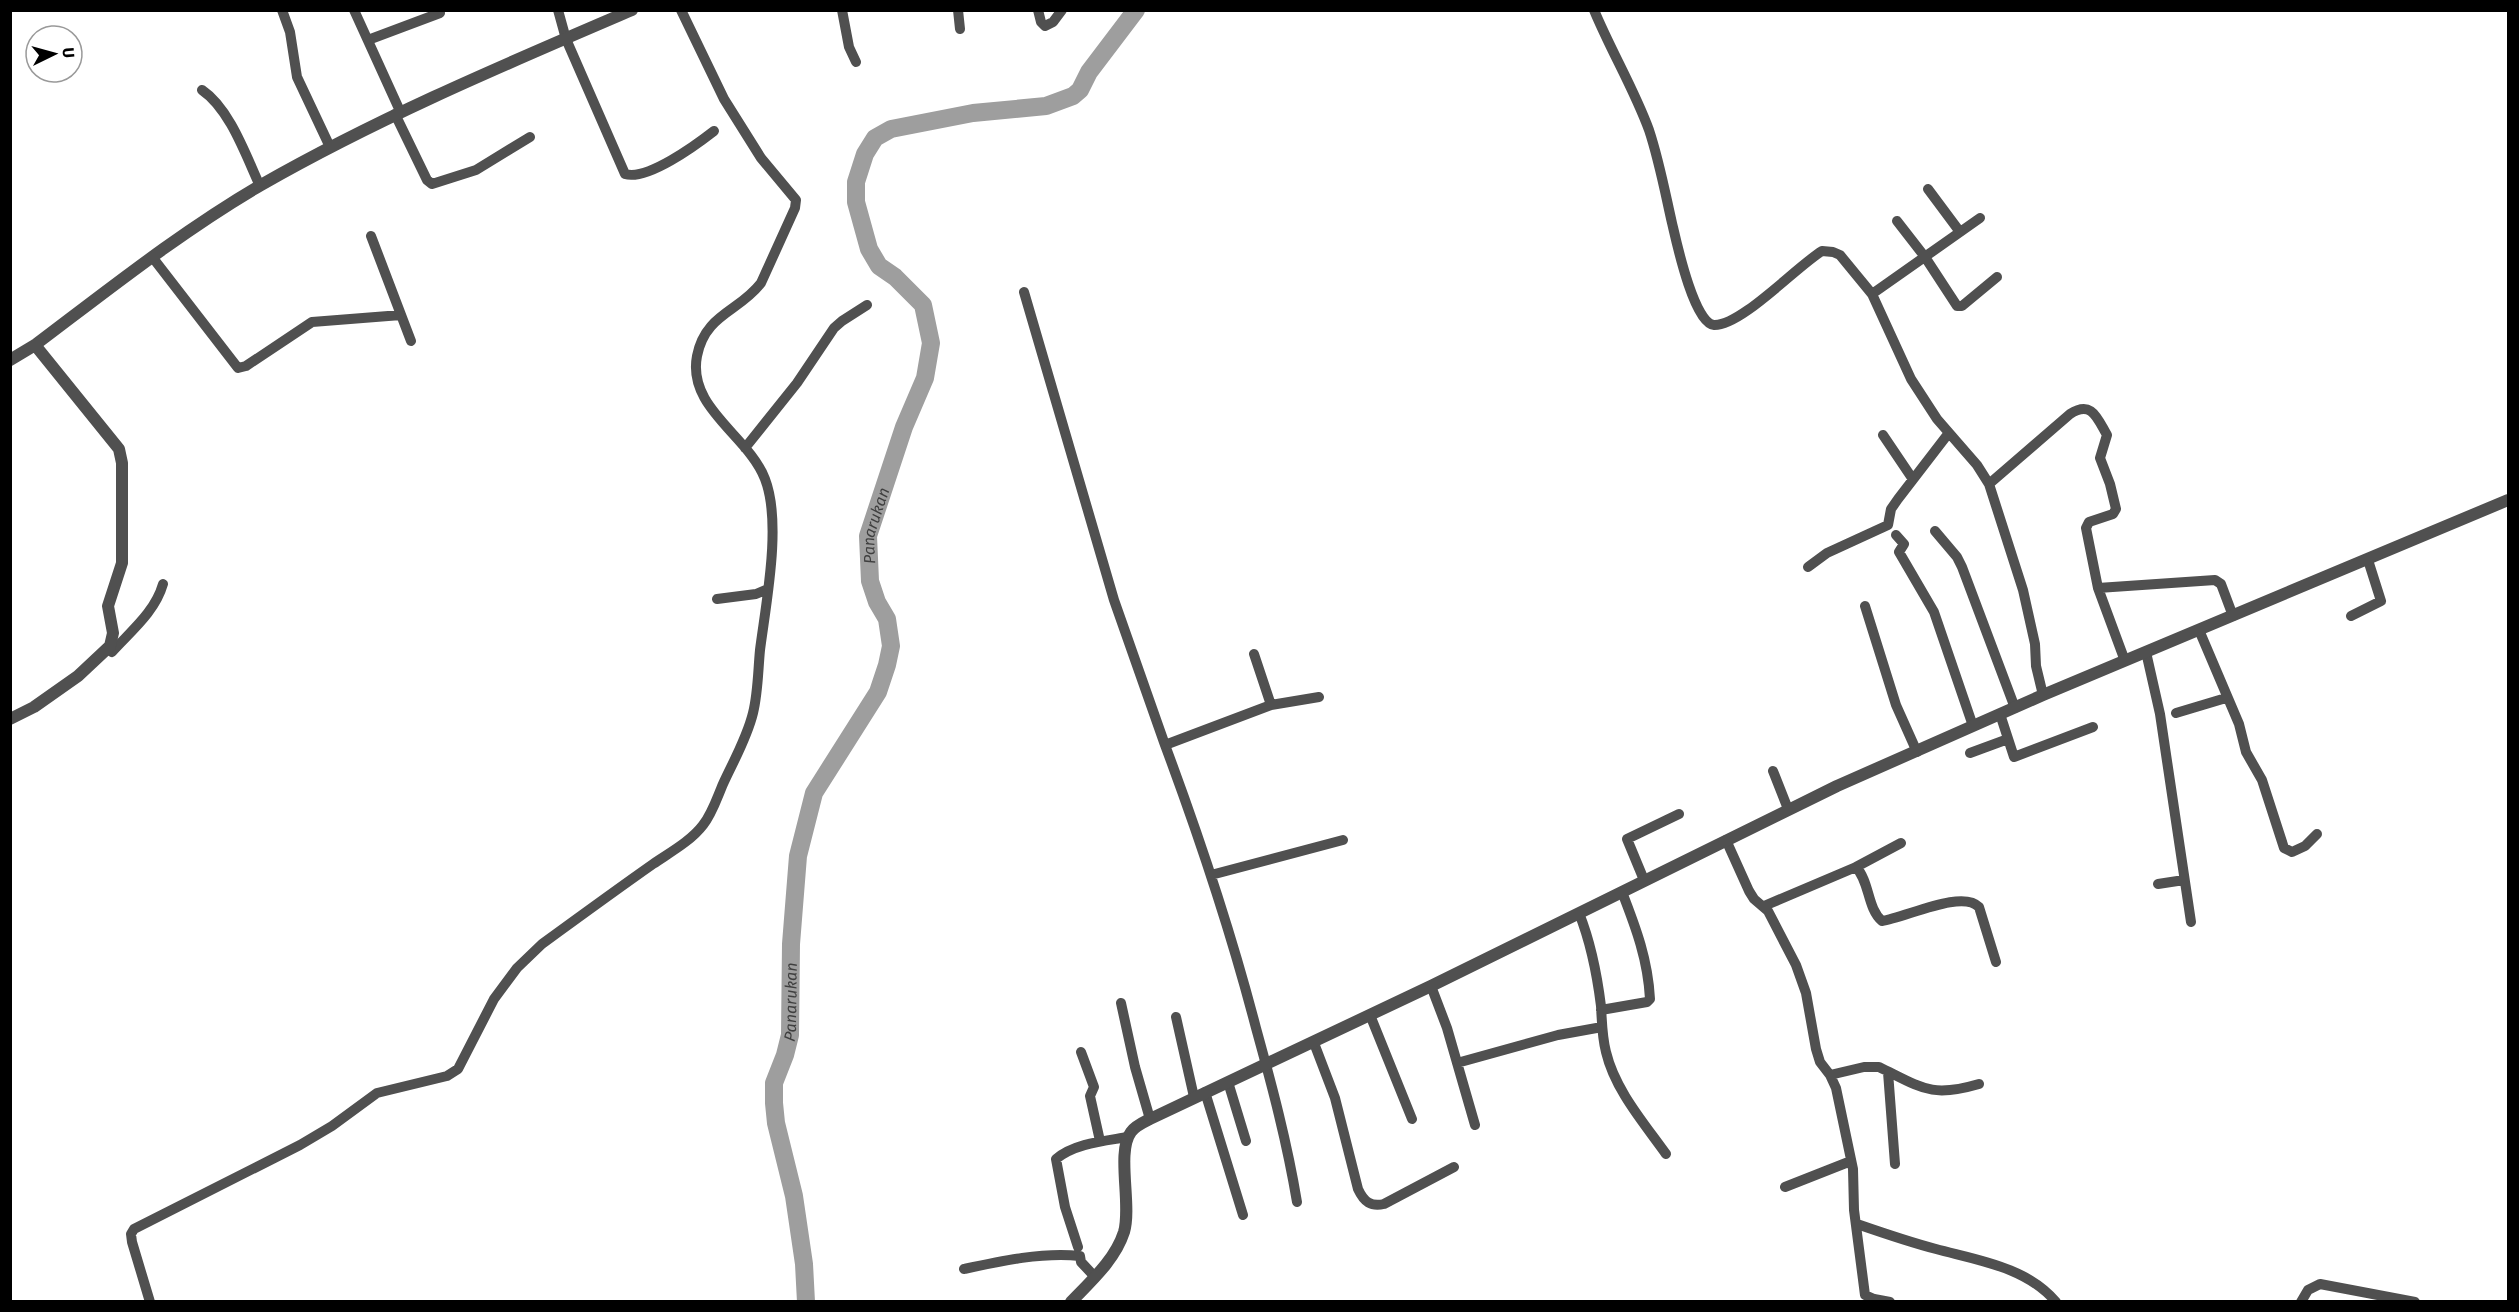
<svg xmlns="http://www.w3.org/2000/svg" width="2519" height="1312" viewBox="0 0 2519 1312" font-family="'Fira Sans',sans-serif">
<rect width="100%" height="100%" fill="#fff"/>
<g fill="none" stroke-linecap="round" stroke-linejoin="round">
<!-- river -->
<path stroke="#9e9e9e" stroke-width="18" id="s1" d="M 806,1302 L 804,1264 L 794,1196 L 776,1123 L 774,1103 L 774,1083 L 785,1055 L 790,1035 L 791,944 L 798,856 L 814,793 L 878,692 L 887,665 L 891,646 L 887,619 L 877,602 L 870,581 L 868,536 L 904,427 L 925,378 L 931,343 L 923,305 L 895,277 L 879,266 L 869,249 L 856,202 L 856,182 L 865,154 L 875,138 L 891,129 L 973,113 L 1046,106 L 1073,96 L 1080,90 L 1089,72 L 1136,10"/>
<!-- minor -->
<path stroke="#505050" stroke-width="10" d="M 282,10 L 290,32 L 297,77 L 330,147
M 354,10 L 400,111
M 558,10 L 566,39 L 625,174 C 647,181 696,145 714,131
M 842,10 L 849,47 L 856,62
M 958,10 L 960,29
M 1038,10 L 1041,22 L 1045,26 L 1053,22 L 1062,10
M 1594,10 C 1611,51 1634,89 1649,130 C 1659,160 1665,192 1672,223 C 1676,240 1694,324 1714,325 C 1741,326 1796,267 1822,251 L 1833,252 L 1840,255 L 1872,294 L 1911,379 L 1937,419 L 1977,465 L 1989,484 L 2023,590 L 2035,644 L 2036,666 L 2043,695
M 368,40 L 440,13
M 202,90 C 230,109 246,156 260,186
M 395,114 L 427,180 L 432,184 L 476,170 L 530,137
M 1928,189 L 1960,232
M 1897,221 L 1925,257 L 1957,306 L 1962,306 L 1997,277
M 371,236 L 411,341
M 153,258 L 238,368 L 246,366 L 312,322 L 401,315
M 1024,292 L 1114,600 L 1165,745
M 1872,294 L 1980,218
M 1883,435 L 1912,478
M 745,448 L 797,383 L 834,328 L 842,321 L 867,305
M 1989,484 L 2070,414 C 2092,400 2097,418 2107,435 L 2100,458 L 2110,484 L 2116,509 L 2113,514 L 2089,522 L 2086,528 L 2098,588 L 2125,661
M 1935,531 L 1957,557 L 1962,567 L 2015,708
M 1896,535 L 1904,544 L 1899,552 L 1934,612 L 1973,726
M 1808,567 L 1827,553 L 1888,525 L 1891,509 L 1898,499 L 1948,434
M 2098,588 L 2215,580 L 2221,584 L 2233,616
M 717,599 L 756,594 L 768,589
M 1865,606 L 1896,705 L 1917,752
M 2351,616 L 2381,601 L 2368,560
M 2199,630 L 2239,724 L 2246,752 L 2262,780 L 2284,848 L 2292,852 L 2305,846 L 2317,834
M 109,650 L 112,652 C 131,631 155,612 163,584
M 2146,652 L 2160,714 L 2191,922
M 1254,654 L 1271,705
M 2176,713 L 2226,698
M 2000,714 L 2014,757 L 2093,727
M 1970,753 L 2008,739
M 1773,771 L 1788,809
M 1726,840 L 1749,891 L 1754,899 L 1768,911 L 1796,965 L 1806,993 L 1816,1049 L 1820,1062 L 1830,1075 L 1836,1088 L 1853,1169 L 1854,1210 L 1865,1295 L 1874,1299 L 1890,1302
M 1856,867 L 1901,843
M 1211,875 L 1343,840
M 1644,880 L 1627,839 L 1679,814
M 2158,884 L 2184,880
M 1764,906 L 1856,867 C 1870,882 1867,908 1882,921 C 1905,918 1962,889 1979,907 L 1996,962
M 1579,913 C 1591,943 1597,974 1601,1006 C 1602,1022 1602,1037 1606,1052 C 1615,1090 1644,1123 1666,1154
M 1431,986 L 1447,1028 L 1475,1125
M 1121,1003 L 1135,1067 L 1150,1119
M 1601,1010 L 1647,1002 L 1650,999 C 1648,960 1636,928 1622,892
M 1370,1015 L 1412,1119
M 1176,1017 L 1194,1097
M 1314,1043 L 1335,1098 L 1358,1189 C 1364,1202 1371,1207 1384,1204 L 1454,1167
M 1081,1052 L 1094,1087 L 1090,1096 L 1100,1141
M 1457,1063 L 1558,1035 L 1602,1027
M 1888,1072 L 1895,1164
M 1830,1075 L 1864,1067 L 1879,1067 C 1922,1088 1931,1098 1979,1084
M 1228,1082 L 1246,1141
M 1205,1092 L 1243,1215
M 1785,1187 L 1851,1161
M 1297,1202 C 1287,1142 1272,1086 1256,1028 C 1231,932 1200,839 1165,745 L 1271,705 L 1319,697
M 1857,1224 C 1883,1233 1909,1242 1936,1249 C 1977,1260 2027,1267 2056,1302
M 1078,1247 L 1065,1207 L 1056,1159 C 1075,1143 1105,1141 1128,1137
M 964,1269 C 1001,1261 1042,1252 1080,1256 L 1081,1262 L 1095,1277
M 150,1302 L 132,1242 L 131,1234 L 134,1229 L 300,1145 L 332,1126 L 377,1093 L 447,1076 L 458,1069 L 494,999 L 517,968 L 542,944 C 579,917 616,890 653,864 C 669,853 691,841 703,825 C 712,814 717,798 723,784 C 733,762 747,738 753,713 C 758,693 758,671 760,650 C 766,603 782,523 765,479 C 748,435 687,408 697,356 C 705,314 739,312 761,283 L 795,208 L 796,200 L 761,158 L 724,99 L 681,10
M 2301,1302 L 2308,1290 L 2320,1284 L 2415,1302"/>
<!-- tertiary -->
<path stroke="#505050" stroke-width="12" d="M 10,360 L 35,345 C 108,290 182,231 261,185 C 380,117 506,64 632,10
M 10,719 L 34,707 L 78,676 L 110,646 L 113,633 L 108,606 L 122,563 L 122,463 L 119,449 L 35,345
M 1071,1302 C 1091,1281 1115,1260 1124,1232 C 1132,1205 1116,1152 1131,1132 C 1135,1126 1144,1122 1150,1119 L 1431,986 L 1837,786 L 2043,695 L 2508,500"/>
</g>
<g text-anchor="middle" stroke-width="5" stroke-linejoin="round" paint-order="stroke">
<!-- water labels -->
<g font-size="16" font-style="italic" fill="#3f3f3f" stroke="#fff">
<text dy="6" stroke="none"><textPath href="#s1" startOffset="810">Panarukan</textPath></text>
<text dy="6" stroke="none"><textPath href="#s1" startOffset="306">Panarukan</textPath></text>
</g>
</g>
<!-- border -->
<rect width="2519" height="1312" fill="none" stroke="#000000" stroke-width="24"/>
<!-- north arrow -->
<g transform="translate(54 54) rotate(85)"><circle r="28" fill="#ffffff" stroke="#999999" stroke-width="1.5"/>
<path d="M0-4.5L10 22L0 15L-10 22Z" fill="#000000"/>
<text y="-9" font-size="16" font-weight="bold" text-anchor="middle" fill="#000000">U</text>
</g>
</svg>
